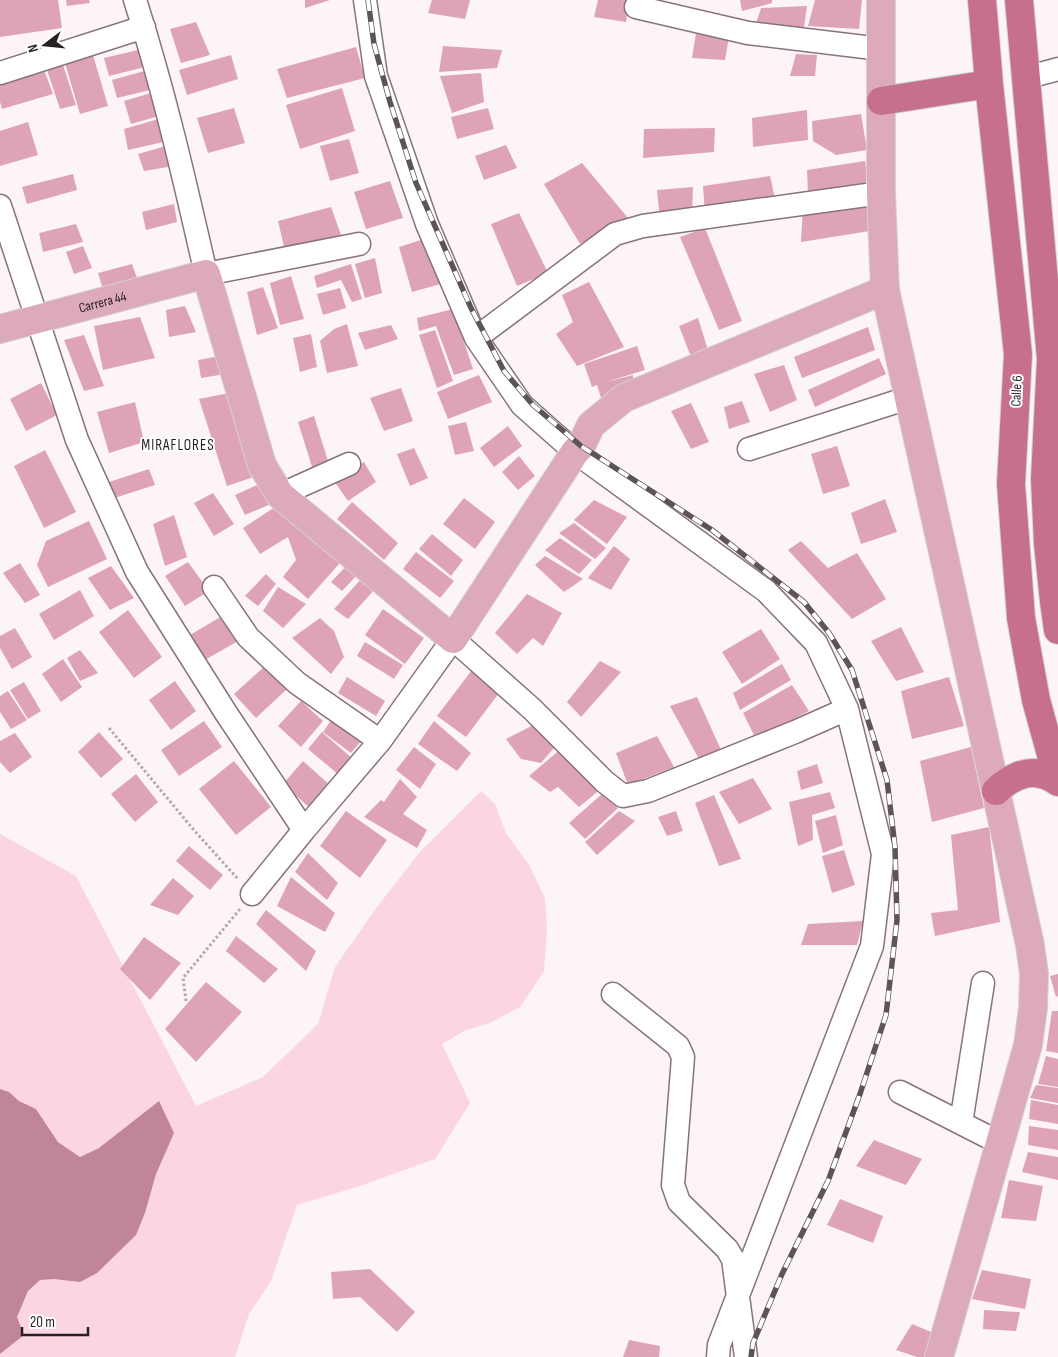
<svg xmlns="http://www.w3.org/2000/svg" width="1058" height="1357" viewBox="0 0 1058 1357" font-family="'Sofia Sans Condensed',sans-serif">
<rect width="100%" height="100%" fill="#fdf4f7"/>
<!-- green -->
<path fill="#fbd6e2" d="M 481,791 L 495,804 L 506,833 L 529,865 L 545,898 L 547,930 L 544,971 L 520,1007 L 490,1023 L 466,1030 L 442,1044 L 470,1103 L 435,1159 L 360,1186 L 297,1205 L 271,1281 L 249,1314 L 235,1357 L 0,1357 L 0,1354 L 9,1347 C 14,1330 22,1287 40,1280 C 52,1276 68,1280 80,1282 L 145,1213 L 156,1174 L 99,1148 L 80,1157 L 58,1142 L 36,1109 L 19,1101 L 9,1092 L 0,1089 L 0,834 L 76,876 L 196,1106 L 263,1077 L 318,1024 L 335,967 L 377,907 L 419,853 Z"/>
<!-- water -->
<path fill="#c08599" d="M 0,1089 L 9,1092 L 19,1101 L 36,1109 L 58,1142 L 80,1157 L 99,1148 L 159,1101 L 174,1133 L 156,1174 L 145,1213 L 136,1235 L 97,1273 L 80,1282 L 54,1279 L 40,1280 L 28,1291 L 17,1317 L 24,1335 L 0,1354 Z"/>
<!-- building -->
<path fill="#dfa3b7" d="M 0,0 L 58,0 L 62,28 L 0,37 Z
M 66,0 L 89,0 L 90,3 L 67,6 Z
M 305,0 L 330,0 L 305,8 Z
M 432,0 L 470,0 L 465,19 L 428,13 Z
M 598,0 L 629,0 L 626,22 L 594,17 Z
M 740,0 L 772,0 L 772,3 L 742,11 Z
M 815,0 L 862,0 L 859,29 L 808,26 Z
M 807,6 L 804,28 L 755,27 L 761,8 Z
M 196,22 L 210,55 L 181,63 L 170,29 Z
M 697,27 L 730,31 L 725,60 L 692,58 Z
M 443,46 L 502,50 L 497,68 L 439,72 Z
M 356,47 L 365,78 L 287,98 L 277,69 Z
M 142,49 L 149,66 L 109,76 L 104,58 Z
M 796,54 L 817,55 L 815,76 L 790,76 Z
M 93,55 L 108,106 L 80,114 L 65,63 Z
M 231,55 L 238,79 L 187,95 L 179,70 Z
M 63,65 L 76,105 L 60,109 L 47,70 Z
M 148,70 L 154,89 L 117,98 L 112,80 Z
M 45,72 L 53,94 L 2,109 L 0,102 L 0,84 Z
M 481,73 L 484,102 L 452,113 L 440,76 Z
M 342,88 L 355,131 L 300,149 L 286,105 Z
M 158,91 L 166,114 L 131,124 L 124,101 Z
M 234,108 L 245,143 L 208,153 L 197,118 Z
M 488,108 L 494,129 L 457,139 L 451,117 Z
M 807,110 L 808,140 L 753,147 L 752,118 Z
M 861,114 L 867,150 L 836,155 L 813,141 L 812,121 Z
M 162,118 L 172,140 L 128,150 L 124,129 Z
M 28,122 L 38,155 L 0,166 L 0,131 Z
M 715,128 L 714,152 L 643,158 L 644,129 Z
M 349,139 L 359,173 L 330,181 L 320,146 Z
M 173,144 L 180,165 L 144,171 L 138,154 Z
M 506,145 L 517,168 L 484,180 L 475,156 Z
M 865,161 L 868,182 L 808,194 L 807,170 Z
M 582,163 L 628,218 L 580,244 L 544,184 Z
M 73,174 L 77,190 L 27,204 L 22,187 Z
M 770,176 L 776,203 L 705,215 L 703,186 Z
M 390,181 L 403,218 L 366,229 L 354,192 Z
M 693,187 L 692,215 L 660,220 L 657,190 Z
M 866,197 L 870,231 L 801,242 L 803,206 Z
M 174,204 L 177,222 L 146,230 L 142,212 Z
M 331,207 L 341,235 L 285,251 L 278,221 Z
M 519,213 L 548,273 L 517,286 L 491,224 Z
M 76,224 L 83,242 L 43,252 L 39,233 Z
M 705,228 L 742,321 L 719,330 L 680,237 Z
M 430,237 L 444,283 L 412,292 L 399,247 Z
M 83,246 L 92,268 L 74,274 L 66,252 Z
M 375,258 L 382,293 L 365,298 L 355,264 Z
M 132,264 L 140,286 L 105,296 L 98,273 Z
M 351,264 L 362,299 L 352,302 L 341,280 L 317,288 L 314,276 Z
M 291,276 L 304,319 L 280,325 L 270,283 Z
M 589,282 L 624,347 L 577,366 L 556,334 L 573,322 L 562,295 Z
M 263,287 L 278,328 L 257,335 L 247,292 Z
M 340,288 L 346,308 L 323,315 L 317,294 Z
M 185,306 L 196,332 L 169,337 L 166,310 Z
M 453,309 L 473,369 L 454,375 L 436,326 L 419,331 L 417,318 Z
M 140,317 L 155,358 L 103,370 L 94,326 Z
M 698,318 L 708,350 L 691,357 L 679,326 Z
M 347,324 L 358,366 L 327,373 L 320,341 L 334,329 Z
M 391,325 L 398,339 L 365,350 L 358,333 Z
M 868,327 L 875,350 L 802,378 L 794,357 Z
M 435,330 L 453,381 L 437,388 L 419,335 Z
M 311,334 L 317,367 L 300,372 L 293,338 Z
M 84,335 L 104,386 L 84,391 L 64,340 Z
M 637,346 L 645,370 L 606,382 L 633,375 L 633,388 L 602,401 L 597,385 L 592,387 L 584,364 Z
M 225,355 L 231,373 L 201,378 L 198,360 Z
M 879,358 L 886,374 L 815,407 L 808,390 Z
M 784,365 L 797,400 L 770,412 L 754,374 Z
M 479,375 L 492,402 L 448,419 L 437,392 Z
M 41,383 L 57,415 L 26,431 L 10,399 Z
M 401,388 L 413,421 L 384,431 L 370,398 Z
M 234,392 L 260,475 L 227,486 L 199,399 Z
M 742,401 L 750,422 L 729,429 L 724,407 Z
M 135,402 L 144,442 L 109,453 L 97,412 Z
M 691,403 L 709,442 L 691,449 L 671,411 Z
M 314,416 L 329,464 L 313,470 L 298,422 Z
M 466,422 L 474,451 L 455,455 L 448,426 Z
M 508,426 L 522,446 L 494,467 L 480,448 Z
M 837,446 L 850,486 L 823,494 L 811,454 Z
M 414,448 L 428,478 L 410,486 L 397,454 Z
M 45,450 L 76,512 L 44,528 L 14,466 Z
M 519,456 L 535,476 L 518,490 L 502,472 Z
M 364,462 L 376,482 L 348,501 L 332,478 Z
M 149,469 L 155,485 L 111,499 L 106,483 Z
M 266,481 L 278,501 L 245,515 L 235,495 Z
M 213,493 L 234,524 L 214,536 L 194,503 Z
M 464,498 L 495,522 L 475,549 L 443,524 Z
M 885,499 L 897,532 L 861,544 L 851,513 Z
M 594,500 L 627,517 L 607,544 L 574,520 Z
M 284,501 L 346,556 L 308,599 L 283,577 L 296,560 L 288,537 L 260,554 L 243,528 Z
M 352,502 L 398,543 L 384,560 L 337,519 Z
M 174,515 L 187,557 L 165,566 L 153,524 Z
M 89,521 L 107,559 L 48,587 L 37,565 L 46,541 Z
M 574,523 L 606,548 L 595,559 L 559,533 Z
M 432,534 L 463,560 L 451,576 L 419,549 Z
M 560,538 L 592,560 L 579,574 L 545,550 Z
M 801,541 L 828,568 L 857,553 L 886,599 L 852,619 L 788,550 Z
M 614,546 L 630,559 L 611,590 L 588,578 Z
M 416,552 L 454,581 L 440,598 L 403,569 Z
M 545,556 L 583,579 L 564,592 L 535,565 Z
M 188,562 L 209,591 L 185,606 L 165,576 Z
M 20,563 L 40,595 L 25,603 L 3,573 Z
M 349,563 L 360,572 L 342,591 L 331,582 Z
M 111,566 L 134,598 L 110,610 L 88,578 Z
M 266,574 L 276,584 L 258,606 L 245,596 Z
M 362,578 L 375,589 L 348,619 L 334,609 Z
M 278,587 L 306,604 L 283,628 L 263,611 Z
M 80,590 L 94,616 L 54,640 L 39,614 Z
M 527,594 L 562,613 L 543,646 L 533,638 L 517,654 L 495,633 Z
M 383,609 L 424,638 L 405,664 L 365,635 Z
M 128,610 L 162,657 L 134,678 L 99,632 Z
M 222,616 L 238,641 L 205,660 L 190,635 Z
M 320,618 L 334,631 L 344,657 L 331,674 L 292,638 Z
M 901,627 L 924,672 L 896,681 L 871,641 Z
M 15,628 L 32,657 L 12,669 L 0,648 L 0,636 Z
M 761,629 L 780,659 L 742,684 L 722,652 Z
M 365,642 L 403,665 L 394,679 L 357,656 Z
M 80,650 L 98,673 L 80,681 L 67,658 Z
M 63,659 L 82,687 L 61,702 L 42,674 Z
M 600,661 L 621,672 L 581,717 L 567,702 Z
M 782,664 L 791,680 L 740,710 L 733,693 Z
M 266,665 L 287,689 L 256,718 L 234,694 Z
M 475,666 L 502,689 L 466,737 L 437,716 Z
M 347,677 L 385,701 L 376,716 L 338,693 Z
M 949,677 L 964,726 L 912,739 L 901,691 Z
M 175,681 L 196,711 L 171,730 L 149,700 Z
M 24,682 L 41,711 L 28,719 L 10,690 Z
M 792,685 L 809,711 L 756,739 L 743,713 Z
M 8,691 L 27,720 L 11,729 L 0,712 L 0,696 Z
M 697,697 L 722,752 L 700,761 L 670,706 Z
M 301,701 L 323,721 L 301,747 L 278,726 Z
M 332,719 L 361,741 L 351,753 L 323,732 Z
M 204,721 L 222,747 L 179,776 L 161,750 Z
M 434,721 L 471,753 L 457,771 L 418,744 Z
M 541,721 L 559,742 L 541,763 L 521,759 L 506,739 Z
M 99,732 L 123,759 L 101,778 L 78,752 Z
M 322,732 L 353,759 L 339,775 L 308,749 Z
M 15,733 L 32,757 L 10,773 L 0,762 L 0,741 Z
M 657,736 L 674,767 L 628,785 L 616,753 Z
M 414,747 L 436,764 L 420,789 L 396,770 Z
M 971,747 L 984,808 L 932,822 L 920,761 Z
M 562,748 L 603,787 L 579,807 L 558,787 L 550,792 L 529,776 Z
M 234,761 L 271,807 L 236,835 L 199,789 Z
M 303,761 L 331,786 L 311,809 L 283,784 Z
M 817,764 L 823,783 L 801,790 L 797,771 Z
M 136,774 L 158,802 L 135,822 L 111,794 Z
M 753,778 L 772,809 L 739,824 L 719,792 Z
M 400,779 L 417,797 L 403,814 L 427,830 L 417,848 L 364,817 L 381,800 L 384,802 Z
M 830,792 L 835,808 L 812,815 L 813,840 L 798,846 L 789,802 Z
M 602,794 L 618,808 L 585,839 L 569,823 Z
M 714,795 L 741,859 L 719,866 L 695,803 Z
M 346,811 L 387,840 L 360,878 L 320,846 Z
M 619,811 L 635,821 L 597,855 L 585,842 Z
M 676,811 L 683,831 L 667,836 L 658,817 Z
M 836,815 L 843,845 L 823,853 L 815,821 Z
M 989,827 L 1000,922 L 935,936 L 931,913 L 958,910 L 951,835 Z
M 189,846 L 223,875 L 210,890 L 176,861 Z
M 844,850 L 855,885 L 832,893 L 822,856 Z
M 308,853 L 338,883 L 327,900 L 295,872 Z
M 291,877 L 335,913 L 325,932 L 277,906 Z
M 173,878 L 194,896 L 178,915 L 150,905 Z
M 266,910 L 316,951 L 306,971 L 256,924 Z
M 863,921 L 857,945 L 801,945 L 808,924 Z
M 236,936 L 278,969 L 264,983 L 226,951 Z
M 144,937 L 181,963 L 150,1000 L 120,969 Z
M 1058,974 L 1058,996 L 1056,997 L 1050,976 Z
M 206,982 L 242,1012 L 196,1062 L 165,1029 Z
M 1052,1011 L 1058,1011 L 1058,1053 L 1046,1051 Z
M 1046,1056 L 1058,1059 L 1058,1087 L 1038,1084 Z
M 1036,1085 L 1058,1088 L 1058,1103 L 1030,1098 Z
M 1031,1100 L 1058,1105 L 1058,1124 L 1029,1119 Z
M 1029,1126 L 1058,1130 L 1058,1150 L 1028,1145 Z
M 874,1140 L 922,1159 L 906,1185 L 856,1166 Z
M 1028,1152 L 1058,1157 L 1058,1180 L 1022,1172 Z
M 1009,1180 L 1043,1186 L 1036,1221 L 1001,1218 Z
M 840,1199 L 883,1216 L 873,1243 L 827,1225 Z
M 370,1269 L 415,1312 L 397,1332 L 360,1297 L 333,1299 L 331,1272 Z
M 982,1270 L 1031,1279 L 1025,1309 L 972,1299 Z
M 984,1310 L 1020,1312 L 1016,1331 L 983,1329 Z
M 912,1324 L 941,1336 L 931,1357 L 917,1357 L 896,1350 Z
M 629,1340 L 660,1346 L 659,1357 L 623,1357 Z"/>
<g fill="none" stroke-linecap="round" stroke-linejoin="round">
<defs>
<path id="minor" d="M 135,0 C 164,90 185,182 206,274 L 359,244
M 365,0 L 376,76 L 427,224 L 476,338 L 522,405 L 575,452 L 766,591 L 816,643 L 847,709 L 883,854 L 872,946 L 719,1345 L 718,1357
M 636,7 L 748,33 L 881,49
M 0,73 L 144,27
M 1025,78 L 1058,69
M 0,206 L 77,440 L 137,572 L 226,713 L 304,830
M 476,338 L 615,234 L 643,226 L 881,193
M 749,449 L 908,398
M 280,495 L 349,464
M 214,587 L 248,637 L 297,683 L 380,741
M 252,894 L 304,830 L 380,741 L 453,639 L 532,709 L 605,782 L 623,796 L 648,791 L 795,732 L 847,709
M 613,994 L 678,1046 L 683,1057 L 673,1185 L 679,1202 L 727,1249 L 733,1259 L 746,1357
M 900,1092 L 1000,1143
M 961,1123 L 983,983"/>
<g id="major">
<path d="M 881,0 L 881,193 L 885,290 L 1030,945 L 1034,974 L 1033,1008 L 1028,1045 L 939,1357"/>
<path id="s1" d="M 0,329 L 206,274 L 262,465 L 280,495 L 453,639 L 575,452 L 581,446 L 591,425 L 624,398 L 885,290"/>
</g>
<path id="highway" d="M 982,0 L 989,84 L 1018,354 L 1011,484 L 1021,618 L 1036,700 L 1058,780
M 1019,0 L 1051,359 L 1045,479 L 1048,544 L 1054,601 L 1058,630
M 881,101 L 989,84
M 996,791 C 1015,773 1035,766 1058,782"/>
</defs>
<!-- minor casing -->
<use href="#minor" stroke="#87747a" stroke-width="25"/>
<!-- major casing -->
<use href="#major" stroke="#d4d2d3" stroke-width="30"/>
<!-- highway casing -->
<use href="#highway" stroke="#d4d2d3" stroke-width="30"/>
<!-- path -->
<path stroke="#b0a8ab" stroke-width="3" stroke-dasharray="2.5 2.5" stroke-linecap="butt" d="M 109,728 L 193,829 L 237,878
M 186,1001 L 183,978 L 240,909"/>
<!-- minor -->
<use href="#minor" stroke="#fff" stroke-width="22"/>
<!-- major -->
<use href="#major" stroke="#dda9bc" stroke-width="28"/>
<!-- highway -->
<use href="#highway" stroke="#c66f8f" stroke-width="28"/>
<defs>
<path id="rail" d="M 368,0 L 374,44 L 390,102 L 416,183 L 471,308 L 504,371 L 533,405 L 581,446 L 712,530 L 804,602 L 829,633 L 852,670 L 887,780 L 895,847 L 897,920 L 886,1015 L 860,1094 L 828,1181 L 782,1274 L 753,1343 L 751,1357"/>
</defs>
<!-- rail casing -->
<use href="#rail" stroke="#5c5457" stroke-width="5.5"/>
<!-- rail -->
<use href="#rail" stroke="#fff" stroke-width="4" stroke-dasharray="11" stroke-linecap="butt"/>
</g>
<g text-anchor="middle" stroke-width="4" stroke-linejoin="round" paint-order="stroke">
<!-- street labels -->
<g font-size="14" fill="#271f22" stroke="#fff">
<text dy="5" stroke="none"><textPath href="#s1" startOffset="106">Carrera 44</textPath></text>
<text transform="translate(1016 391) rotate(-87)" y="5">Calle 6</text>
</g>
<!-- neighbourhood labels -->
<g font-size="15" letter-spacing="1" fill="#271f22" stroke="#fff">
<text x="178" y="450">MIRAFLORES</text>
</g>
</g>
<!-- north arrow -->
<g transform="translate(45 45) rotate(254)" stroke="#ffffff" stroke-width="4" paint-order="stroke">
<path d="M0-4L9 19L0 12L-9 19Z" fill="#271f22"/>
<text y="-8" font-size="14" font-weight="bold" text-anchor="middle" fill="#271f22">N</text>
</g>
<!-- scale -->
<path d="M22 1327v8h66v-8" fill="none" stroke="#271f22" stroke-width="2.5"/>
<text x="30" y="1327" font-size="15" fill="#271f22" stroke="#ffffff" stroke-width="4" paint-order="stroke">20 m</text>
</svg>
